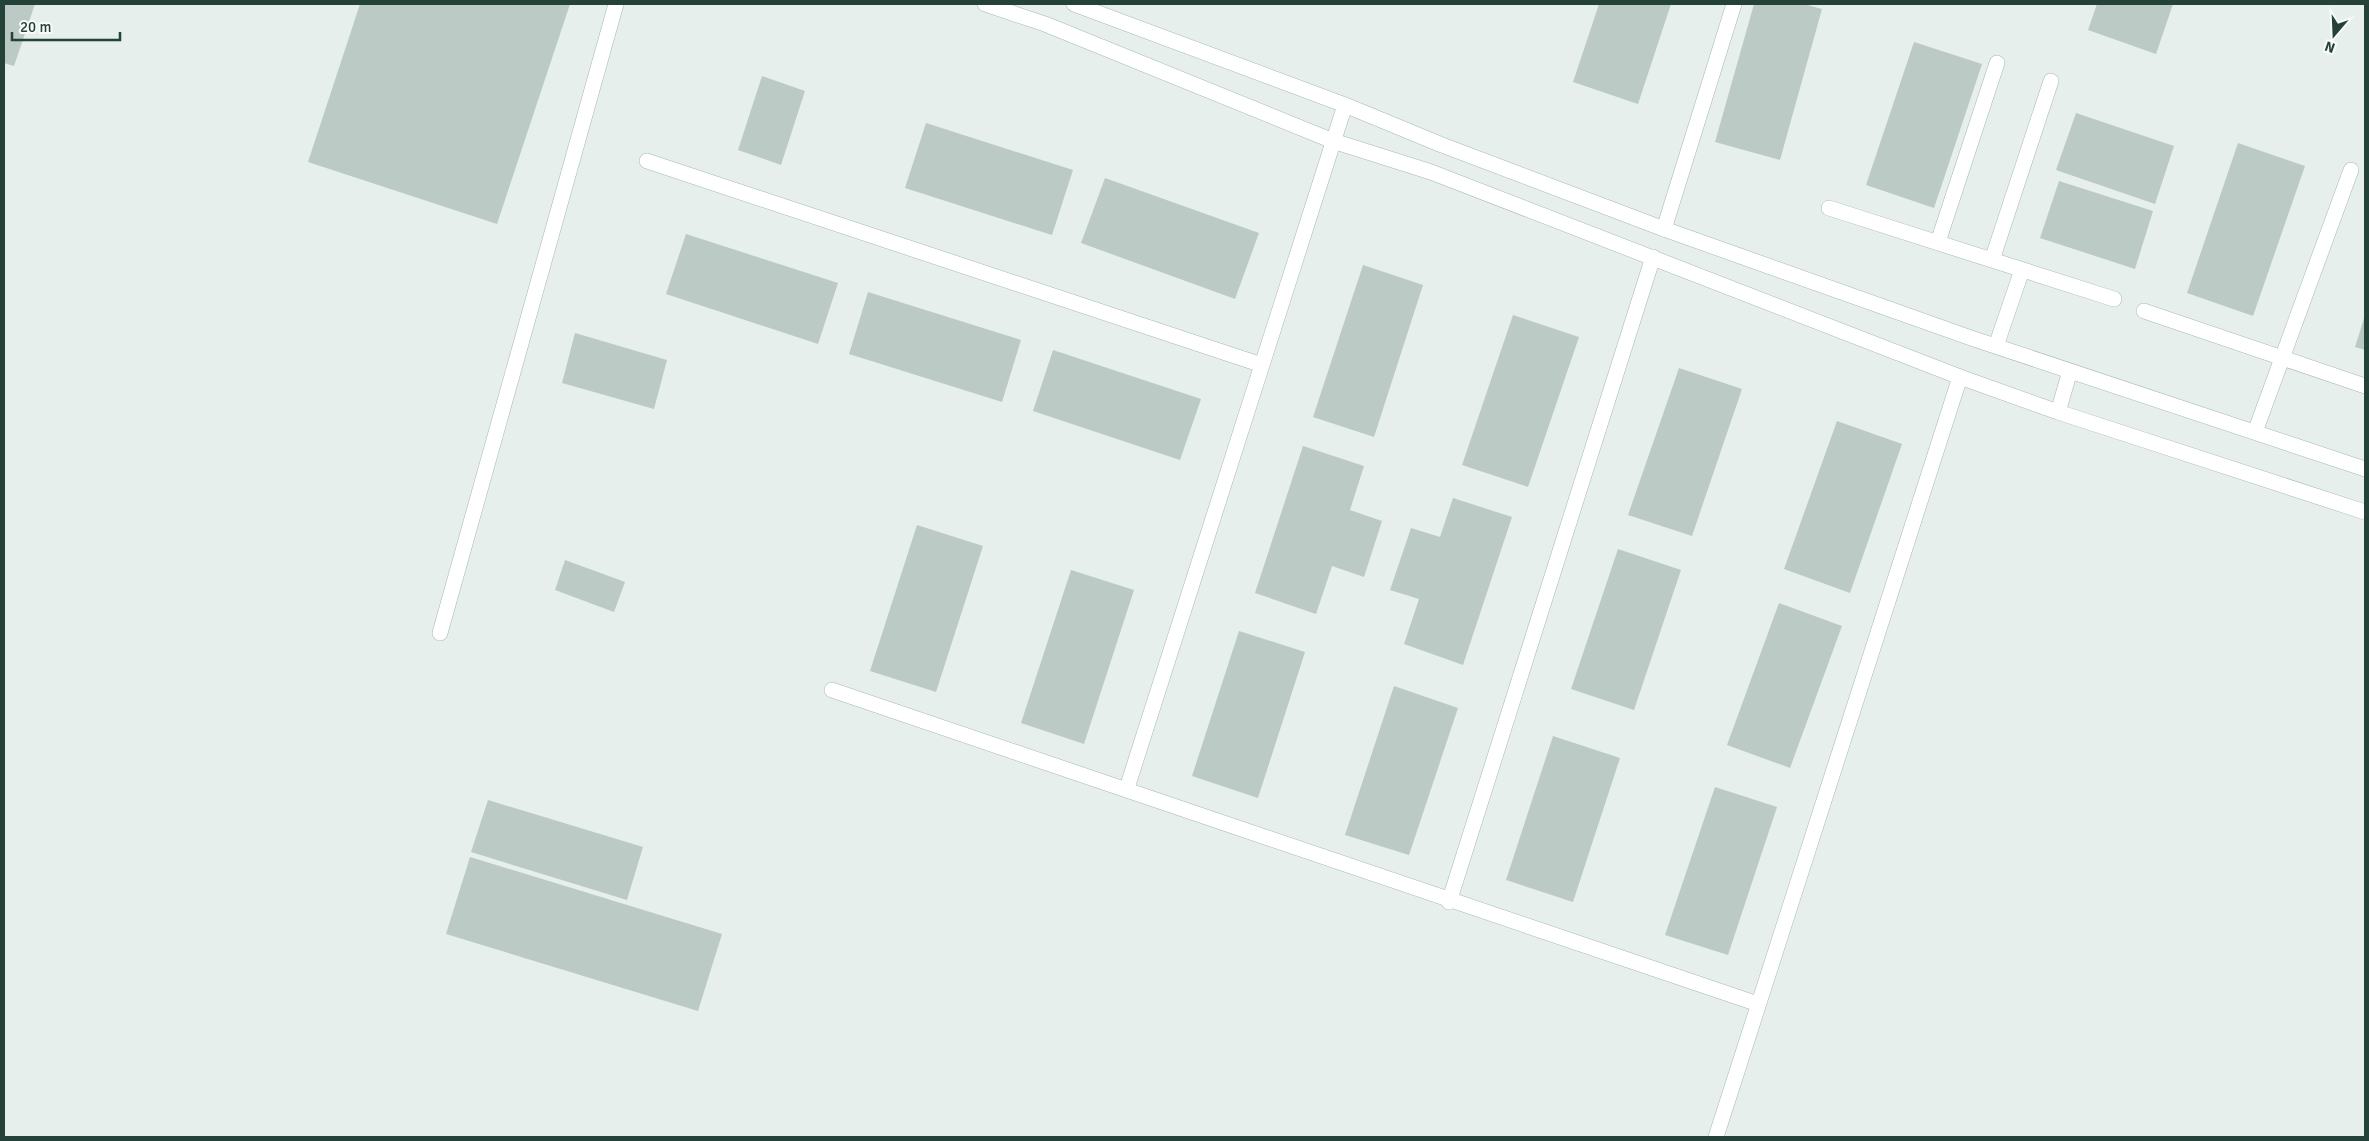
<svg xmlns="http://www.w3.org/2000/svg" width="2369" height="1141" viewBox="0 0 2369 1141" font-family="Signika,sans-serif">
<rect width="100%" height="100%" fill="#e6efeb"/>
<!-- building -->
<path fill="#bbcac4" d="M 4,4 L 35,4 L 14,66 L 4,63 Z
M 360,4 L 570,4 L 497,224 L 308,162 Z
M 1599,4 L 1671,4 L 1638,104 L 1573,82 Z
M 1754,4 L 1804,4 L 1822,9 L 1780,160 L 1715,142 Z
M 2097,4 L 2173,4 L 2156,54 L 2088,30 Z
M 1914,42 L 1982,64 L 1934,208 L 1866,185 Z
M 762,76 L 805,91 L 781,165 L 738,150 Z
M 2076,113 L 2174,146 L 2155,204 L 2056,170 Z
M 926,123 L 1073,170 L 1052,235 L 905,188 Z
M 2238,143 L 2305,166 L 2253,316 L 2187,293 Z
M 1105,178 L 1259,233 L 1235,299 L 1081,243 Z
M 2059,181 L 2153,211 L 2135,269 L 2040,238 Z
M 686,234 L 838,283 L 818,344 L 666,294 Z
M 1363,265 L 1423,285 L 1374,437 L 1313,417 Z
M 868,292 L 1021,340 L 1002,402 L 849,354 Z
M 1513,315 L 1579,337 L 1528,487 L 1462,465 Z
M 2365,315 L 2365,350 L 2355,347 Z
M 575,333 L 667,360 L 654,409 L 562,383 Z
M 1053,350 L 1201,399 L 1180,460 L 1033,411 Z
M 1679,368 L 1742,389 L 1692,536 L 1628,515 Z
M 1837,421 L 1902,444 L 1850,593 L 1784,569 Z
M 1303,446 L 1364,466 L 1350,510 L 1382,521 L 1364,577 L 1332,566 L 1316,614 L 1255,593 Z
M 1453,498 L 1512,517 L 1463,665 L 1404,644 L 1419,599 L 1390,590 L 1411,528 L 1440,537 Z
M 917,525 L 983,546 L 936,692 L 870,671 Z
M 1618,549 L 1681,570 L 1634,710 L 1571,689 Z
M 565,560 L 625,582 L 614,612 L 555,590 Z
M 1071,570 L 1134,590 L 1084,744 L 1021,723 Z
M 1779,603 L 1842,626 L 1790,768 L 1727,745 Z
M 1239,631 L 1305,652 L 1258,798 L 1192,776 Z
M 1394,686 L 1458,708 L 1409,855 L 1345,835 Z
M 1553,736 L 1620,758 L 1573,902 L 1506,880 Z
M 1715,787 L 1777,807 L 1728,955 L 1665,935 Z
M 488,800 L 643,847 L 627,900 L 471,852 Z
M 470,857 L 722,934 L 698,1011 L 446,934 Z"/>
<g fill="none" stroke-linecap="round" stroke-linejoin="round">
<defs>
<path id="lane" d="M 1829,208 L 2114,299
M 1664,229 L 1734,4
M 1938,242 L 1997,63
M 1992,260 L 2051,81
M 2144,311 L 2365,386
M 1996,346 L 2022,270
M 2255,432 L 2351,170"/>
<path id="street" d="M 985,4 L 1045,24 L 1333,141 L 1431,172 L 1960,377 L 2058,412 L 2365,512
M 1074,4 L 1345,105 L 1442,145 L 1664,229 L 1971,338 L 2365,469
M 647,161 L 1262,365
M 2058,412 L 2070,371
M 440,633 L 616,4
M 832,690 C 1141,793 1449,902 1758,1004
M 1127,788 L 1345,105
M 1449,902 L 1653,257
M 1716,1137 L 1960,377"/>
</defs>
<!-- lane casing -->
<use href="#lane" stroke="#a8b8b2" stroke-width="16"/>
<!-- street casing -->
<use href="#street" stroke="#a8b8b2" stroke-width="16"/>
<!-- lane -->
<use href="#lane" stroke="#fff" stroke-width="15"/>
<!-- street -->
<use href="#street" stroke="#fff" stroke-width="15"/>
</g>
<!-- border -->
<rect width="2369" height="1141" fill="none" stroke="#24423a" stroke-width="10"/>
<!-- north arrow -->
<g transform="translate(2334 35) rotate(199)" stroke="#f7fbf9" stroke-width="4" paint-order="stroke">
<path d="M0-4L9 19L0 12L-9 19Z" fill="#24423a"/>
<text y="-8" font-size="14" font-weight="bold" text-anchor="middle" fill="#24423a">N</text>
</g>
<!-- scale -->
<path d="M12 32v8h108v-8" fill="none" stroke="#24423a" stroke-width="2.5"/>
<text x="20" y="32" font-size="15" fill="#24423a" stroke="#f7fbf9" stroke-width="4" paint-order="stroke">20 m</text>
</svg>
